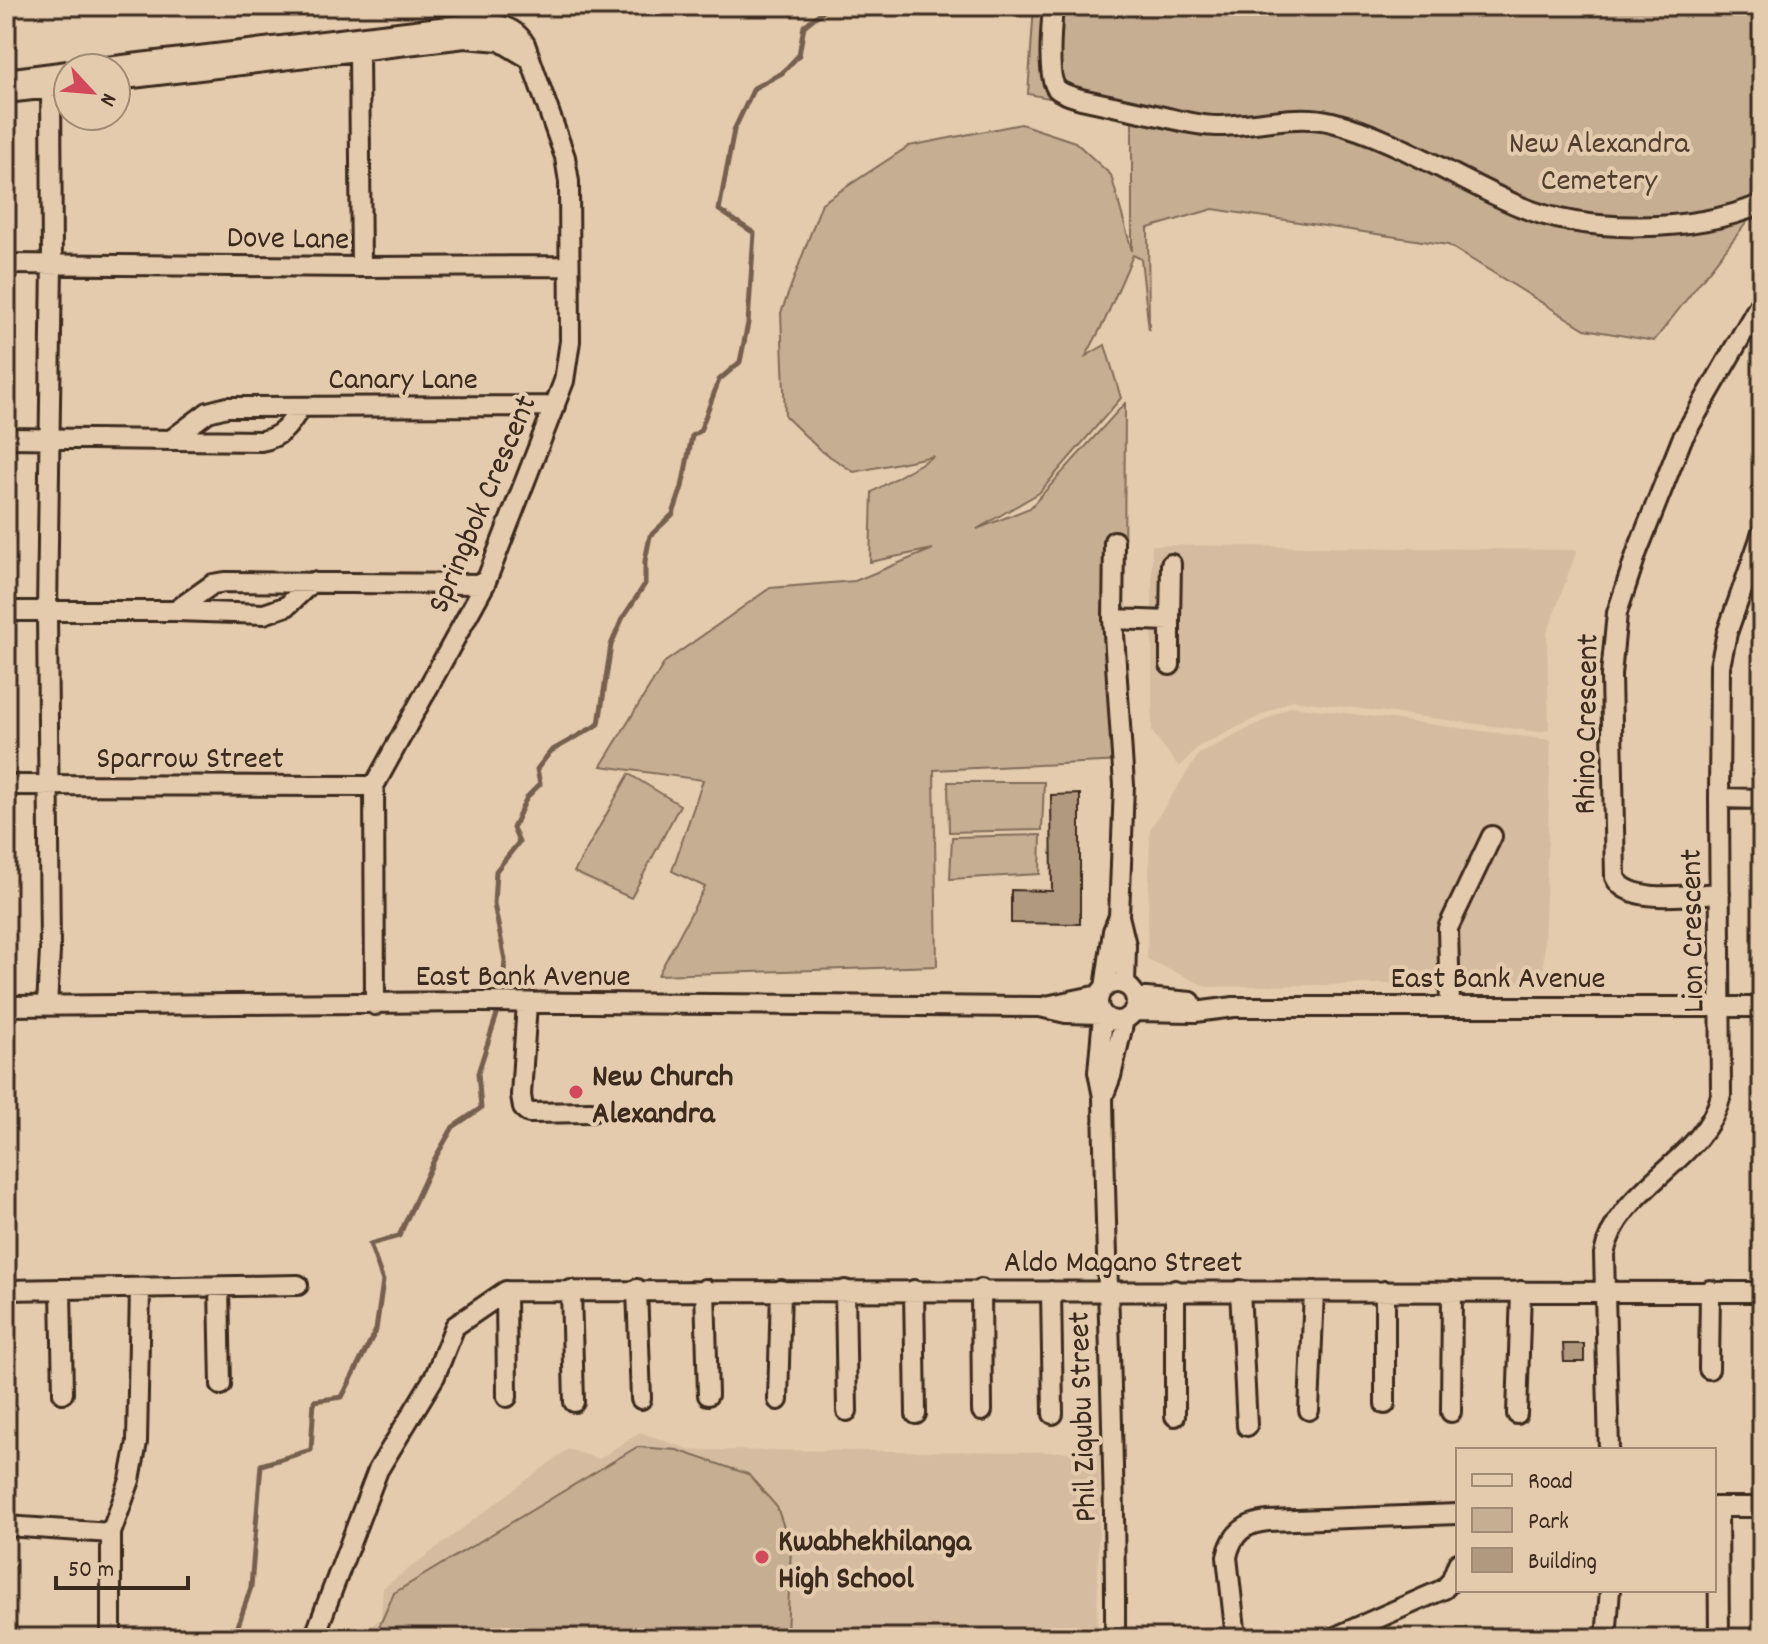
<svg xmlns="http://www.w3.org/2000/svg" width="1768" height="1644" viewBox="0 0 1768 1644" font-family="Dekko,sans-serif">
<rect width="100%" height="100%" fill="#e5cbad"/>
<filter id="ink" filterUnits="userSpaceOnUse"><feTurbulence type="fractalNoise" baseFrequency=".0125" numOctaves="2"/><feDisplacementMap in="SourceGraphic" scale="16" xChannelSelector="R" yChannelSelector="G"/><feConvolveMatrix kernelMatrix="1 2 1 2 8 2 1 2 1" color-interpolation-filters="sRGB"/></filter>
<g filter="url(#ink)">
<!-- built -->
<path fill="#d5bca0" d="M 1152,545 L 1577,550 L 1547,634 L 1549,730 L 1538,732 L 1292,700 L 1198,747 L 1179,767 L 1152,732 Z
M 1292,706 L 1551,740 L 1543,981 L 1207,987 L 1147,959 L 1150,829 L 1199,754 Z
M 640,1432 L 691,1450 L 1100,1452 L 1097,1638 L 363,1638 L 365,1629 L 381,1619 L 383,1588 L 568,1449 L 599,1459 Z"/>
<!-- green -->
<path fill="#c6ae93" stroke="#806c58" stroke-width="2" d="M 1034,6 L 1762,6 L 1762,212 L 1751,217 L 1654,341 L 1585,329 L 1448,245 L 1213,209 L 1148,228 L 1149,330 L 1141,259 L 1133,255 L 1105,320 L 1086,356 L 1105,345 L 1121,398 L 1039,493 L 977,529 L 1030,508 L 1125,403 L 1123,761 L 934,770 L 937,966 L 658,975 L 705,887 L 672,871 L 703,780 L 601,766 L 665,662 L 770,588 L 855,581 L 933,549 L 870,562 L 872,492 L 934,456 L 854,472 L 820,450 L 785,416 L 781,313 L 822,203 L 909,146 L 1021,124 L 1075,142 L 1111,175 L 1132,251 L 1132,114 L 1028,94 Z
M 629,774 L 680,805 L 631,898 L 574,872 Z
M 948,782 L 1044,782 L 1042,830 L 949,832 Z
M 1041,835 L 1040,874 L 950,879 L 952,837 Z
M 637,1447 L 677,1450 L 748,1474 L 777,1507 L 791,1548 L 787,1633 L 781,1638 L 374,1638 L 394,1593 Z"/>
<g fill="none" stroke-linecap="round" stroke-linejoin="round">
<!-- stream -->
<path stroke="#75614f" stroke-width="5" d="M 502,999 L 505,960 L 494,904 L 496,871 L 519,842 L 513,828 L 527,797 L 540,784 L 537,769 L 551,751 L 599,724 L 611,645 L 622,619 L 645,584 L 645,561 L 650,536 L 673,514 L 682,487 L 692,436 L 700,431 L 719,380 L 740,362 L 748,323 L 754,233 L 719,210 L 734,130 L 754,88 L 782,73 L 799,55 L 804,26 L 829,6
M 234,1638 L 251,1587 L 261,1465 L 311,1450 L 314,1401 L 342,1397 L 376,1330 L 383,1281 L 370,1244 L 399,1236 L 434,1160 L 453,1127 L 481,1108 L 478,1073 L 499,1008"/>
</g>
<!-- building -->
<path fill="#b19980" stroke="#3b2a1e" stroke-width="2" d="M 1080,794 L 1080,924 L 1011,923 L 1011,890 L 1052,891 L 1051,795 Z
M 1563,1344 L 1584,1344 L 1584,1362 L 1564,1362 Z"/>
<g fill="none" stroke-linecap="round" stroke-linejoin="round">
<defs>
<path id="minor" d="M 1053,6 C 1052,22 1046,77 1057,89 C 1062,94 1074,97 1081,99 C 1108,105 1136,111 1164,117 C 1181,121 1199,126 1217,126 C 1254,126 1295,113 1332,122 C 1393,137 1460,181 1519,206 C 1587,235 1695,232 1762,204
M 359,53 L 361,267
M 98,68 L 465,24 C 489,23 512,22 525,44 L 565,157 L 569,182 L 570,341 L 564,381 L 485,584 L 374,786 L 375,1005
M 6,79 L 68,71
M 116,80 L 465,38 L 500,41 L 530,59
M 6,93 L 68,86
M 6,264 L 361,267 L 568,266
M 6,438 L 261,441 C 282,437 290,425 300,408
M 172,439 L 208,412 L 227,407 L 555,406
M 6,611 L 175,611 L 264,614 L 287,606 L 312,582
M 175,611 L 213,584 L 225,582 L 485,584
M 1113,619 L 1170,621 L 1170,665
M 1170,621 L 1171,564
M 6,785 L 374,786
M 1719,798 L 1762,799
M 1720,893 C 1693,894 1628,906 1615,877 L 1611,675 L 1617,613 L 1637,552 L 1682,439 L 1762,300
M 1119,916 L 1126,945 L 1125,985
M1098 1002a19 19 0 1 1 38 0a19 19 0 1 1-38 0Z
M 1105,988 L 1113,931 L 1119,916 L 1124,785 L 1113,619 L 1114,541
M 1135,997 L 1191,1002
M 527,1003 L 521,1095 L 523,1108 L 529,1113 L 591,1112
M 6,1006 L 479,1002 L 1040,1007 L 1066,1013 L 1101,1014
M 47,1006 L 50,951 L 47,612 L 52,263 L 51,87
M 1046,1006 L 1099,995
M 1450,1006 L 1448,928 L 1492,836
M 1134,1011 L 1195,1012 L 1234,1007 L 1762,1007
M 1103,1016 L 1098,1072 L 1103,1097 C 1106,1278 1116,1458 1115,1638
M 1103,1097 L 1111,1076 L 1124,1020
M 219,1287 L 221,1385
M 637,1289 L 641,1399
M 705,1289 L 708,1395
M 981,1289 L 982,1411
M 6,1290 L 298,1285
M 61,1290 L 63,1393
M 571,1290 L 574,1402
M 845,1290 L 847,1411
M 914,1290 L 916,1414
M 1175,1290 L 1175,1416
M 1240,1290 L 1247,1426
M 506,1291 L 507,1397
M 1051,1291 L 1053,1414
M 1709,1369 L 1710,1290
M 778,1400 L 781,1290
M 1385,1404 L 1385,1291
M 1309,1410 L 1314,1291
M 1451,1412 L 1452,1291
M 1517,1414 L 1521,1291
M 1609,1450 L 1604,1254 C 1617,1187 1706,1160 1721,1095 L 1719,798 L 1720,666 L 1727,633 L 1762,533
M 1714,1507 L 1762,1507
M 1718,1507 L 1719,1638
M 6,1526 L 111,1533 L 111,1638
M 111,1533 L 130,1480 L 137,1442 L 140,1289
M 314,1638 L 378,1470 L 435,1376 L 455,1326 L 506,1291 L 1762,1292
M 1236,1638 L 1227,1557 C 1232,1533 1245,1523 1268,1521 L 1458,1514
M 1333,1638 L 1444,1589 L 1451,1581 L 1458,1563
M 1606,1638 L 1610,1590"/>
</defs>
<!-- minor casing -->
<use href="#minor" stroke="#3b2a1e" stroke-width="24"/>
<!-- minor -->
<use href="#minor" stroke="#e5cbad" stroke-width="18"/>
</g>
</g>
<!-- markers -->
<g fill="#d1495b" stroke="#e5cbad" stroke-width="3">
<circle cx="576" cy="1092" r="8"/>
<circle cx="762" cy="1557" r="8"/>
</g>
<g text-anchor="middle" stroke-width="8" stroke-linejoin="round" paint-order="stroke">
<!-- park labels -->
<g font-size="32" fill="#503e30" stroke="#e5cbad">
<text x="1599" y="152">New Alexandra<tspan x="1599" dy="37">Cemetery</tspan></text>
</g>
<!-- street labels -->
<g font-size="32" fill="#3b2a1e" stroke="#e5cbad">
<text transform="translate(288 236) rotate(1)" y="11">Dove Lane</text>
<text x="403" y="388">Canary Lane</text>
<text transform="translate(480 503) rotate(-67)" y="11">Springbok Crescent</text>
<text transform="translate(1584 724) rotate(-89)" y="11">Rhino Crescent</text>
<text x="190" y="767">Sparrow Street</text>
<text transform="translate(1690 931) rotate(-91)" y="11">Lion Crescent</text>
<text x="523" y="985">East Bank Avenue</text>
<text x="1498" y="987">East Bank Avenue</text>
<text x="1123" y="1271">Aldo Magano Street</text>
<text transform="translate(1080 1417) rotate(-92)" y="11">Phil Ziqubu Street</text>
</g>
<!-- poi labels -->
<g font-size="32" font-weight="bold" fill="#3b2a1e" stroke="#e5cbad" text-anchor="start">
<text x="592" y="1085">New Church<tspan x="592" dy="37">Alexandra</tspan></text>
<text x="778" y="1550">Kwabhekhilanga<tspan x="778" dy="37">High School</tspan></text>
</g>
</g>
<!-- margin -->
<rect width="1768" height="1644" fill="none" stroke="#e5cbad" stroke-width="32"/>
<rect x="16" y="16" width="1736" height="1612" fill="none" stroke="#3b2a1e" stroke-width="3" filter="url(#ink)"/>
<!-- legend -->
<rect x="1456" y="1448" width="260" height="144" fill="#e5cbad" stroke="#a18b74" stroke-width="2"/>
<rect x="1472" y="1474" width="40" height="12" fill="#e5cbad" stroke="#a18b74" stroke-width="2"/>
<text x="1528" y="1488" font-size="24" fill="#3b2a1e">Road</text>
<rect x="1472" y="1508" width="40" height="24" fill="#c6ae93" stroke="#a18b74" stroke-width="2"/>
<text x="1528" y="1528" font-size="24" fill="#3b2a1e">Park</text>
<rect x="1472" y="1548" width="40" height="24" fill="#b19980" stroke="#a18b74" stroke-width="2"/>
<text x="1528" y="1568" font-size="24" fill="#3b2a1e">Building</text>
<!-- north arrow -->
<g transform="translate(92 92) rotate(116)"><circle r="38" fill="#e5cbad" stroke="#a18b74" stroke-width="2"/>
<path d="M0-6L14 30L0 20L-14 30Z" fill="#d1495b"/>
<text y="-12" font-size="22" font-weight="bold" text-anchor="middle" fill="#3b2a1e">N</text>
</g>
<!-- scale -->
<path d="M56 1576v12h132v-12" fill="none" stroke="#3b2a1e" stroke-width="4"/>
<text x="68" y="1576" font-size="24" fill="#3b2a1e" stroke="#e5cbad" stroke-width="6" paint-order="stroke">50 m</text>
</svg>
